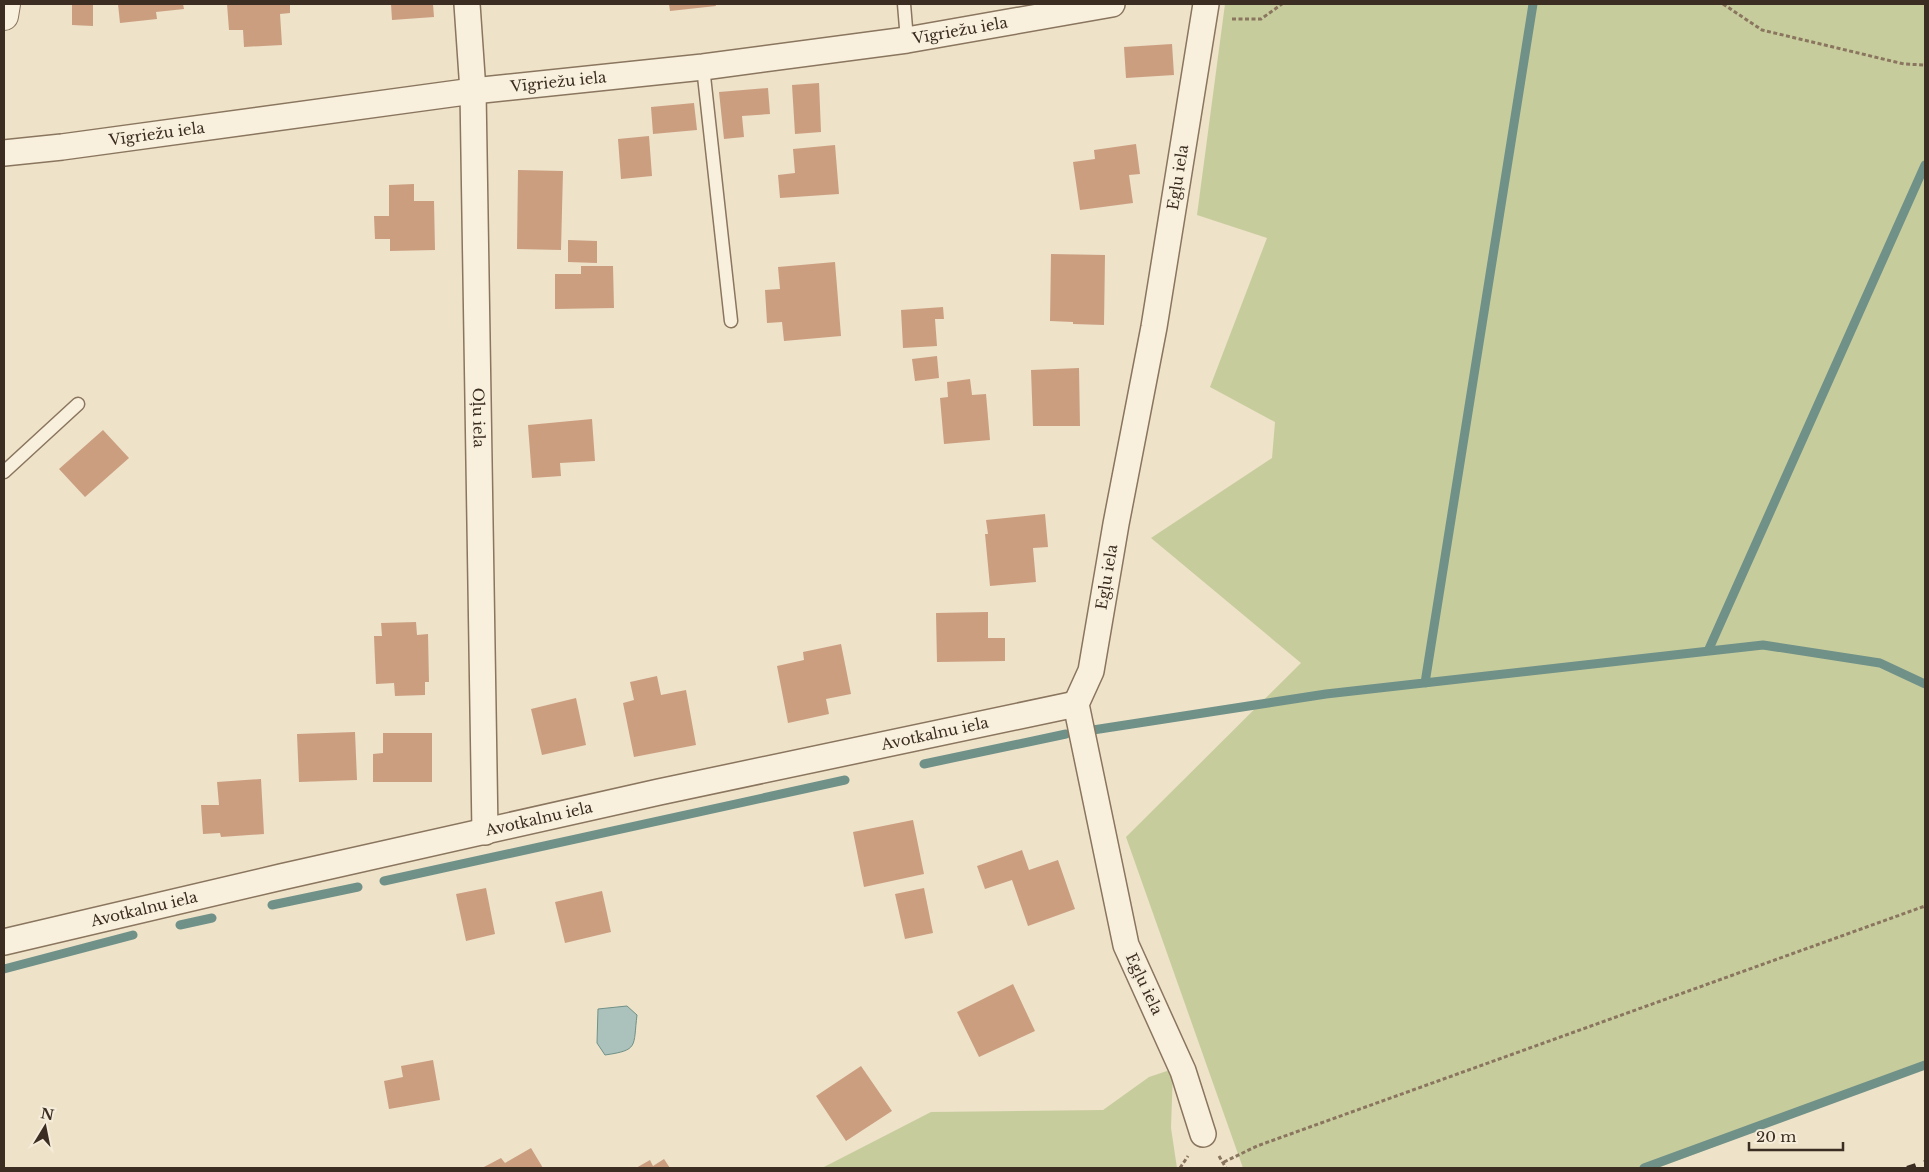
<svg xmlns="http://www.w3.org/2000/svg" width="1929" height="1172" viewBox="0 0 1929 1172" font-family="'Libre Baskerville',serif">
<rect width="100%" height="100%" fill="#eee2c9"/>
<!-- green -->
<path fill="#c7cc9d" d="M 1225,4 L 1925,4 L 1925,1067 L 1658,1168 L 1243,1168 L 1126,837 L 1301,663 L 1151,538 L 1272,458 L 1275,422 L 1210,387 L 1267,238 L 1197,215 Z
M 1173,1069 L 1171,1128 L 1177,1168 L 822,1168 L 931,1112 L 1103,1110 L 1149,1077 Z"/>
<!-- water -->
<path fill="#aac2bb" stroke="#709188" d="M 627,1006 L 637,1015 C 633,1047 639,1050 605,1055 L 597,1043 L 598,1009 Z"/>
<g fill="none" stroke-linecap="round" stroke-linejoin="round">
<!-- stream -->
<path stroke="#709188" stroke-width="9" d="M 1708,651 L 1925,165
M 1425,683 L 1533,4
M 1093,730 L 1326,694 L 1763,645 L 1880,663 L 1925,684
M 924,764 L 1066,734
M 384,881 L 845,780
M 272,905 L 358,887
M 180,925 L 212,918
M 4,969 L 133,935
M 1644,1168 L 1925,1065"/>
</g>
<!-- building -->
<path fill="#cb9e80" d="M 72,4 L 93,4 L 93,26 L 72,25 Z
M 118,4 L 183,4 L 184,9 L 156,12 L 157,19 L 120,23 Z
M 227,4 L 290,4 L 290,13 L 280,14 L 282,45 L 244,47 L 243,30 L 229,30 Z
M 391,4 L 433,4 L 434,17 L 392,20 Z
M 669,4 L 715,4 L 716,6 L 670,11 Z
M 1172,44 L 1174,75 L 1126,78 L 1124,47 Z
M 819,83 L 821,132 L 795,134 L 792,85 Z
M 768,88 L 770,114 L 742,116 L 744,137 L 724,139 L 719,92 Z
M 694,103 L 697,130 L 653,134 L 651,107 Z
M 649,136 L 652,176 L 621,179 L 618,139 Z
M 1136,144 L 1140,174 L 1129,175 L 1133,203 L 1080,210 L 1073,162 L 1095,159 L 1094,150 Z
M 835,145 L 839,194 L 780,198 L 778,175 L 795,173 L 793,149 Z
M 518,170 L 563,171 L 561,250 L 517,249 Z
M 414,184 L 414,201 L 434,201 L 435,250 L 390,251 L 390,239 L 375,239 L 374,216 L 389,216 L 389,185 Z
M 568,240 L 597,241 L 597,263 L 568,262 Z
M 1051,254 L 1105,255 L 1104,325 L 1073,324 L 1073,322 L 1050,321 Z
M 835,262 L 841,336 L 784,341 L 782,322 L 767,323 L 765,290 L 780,289 L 778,267 Z
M 581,266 L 613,266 L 614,308 L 555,309 L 555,274 L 581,274 Z
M 943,307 L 944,319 L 935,319 L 937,346 L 903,348 L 901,310 Z
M 937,356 L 939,378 L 915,381 L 912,359 Z
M 1079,368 L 1080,426 L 1033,426 L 1031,370 Z
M 970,379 L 972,395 L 986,394 L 990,440 L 944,444 L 940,398 L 948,397 L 947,382 Z
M 592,419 L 595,461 L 560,463 L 561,476 L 532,478 L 528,425 Z
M 103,430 L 129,458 L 85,497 L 59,469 Z
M 1045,514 L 1048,547 L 1033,548 L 1036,582 L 990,586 L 985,534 L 988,534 L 986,520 Z
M 988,612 L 988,638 L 1005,638 L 1005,661 L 937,662 L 936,613 Z
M 416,622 L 417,635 L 428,634 L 429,682 L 425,682 L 425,695 L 395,696 L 394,683 L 376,684 L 374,636 L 382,636 L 381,623 Z
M 841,644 L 851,694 L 826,699 L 829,714 L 788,723 L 777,666 L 804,660 L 803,652 Z
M 657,676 L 661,695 L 686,690 L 696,745 L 634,757 L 623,703 L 634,700 L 630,682 Z
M 576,698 L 586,745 L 542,755 L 531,709 Z
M 355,732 L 357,780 L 299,782 L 297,734 Z
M 383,733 L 432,733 L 432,782 L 373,782 L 373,754 L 383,753 Z
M 261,779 L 264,834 L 221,837 L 220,833 L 203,834 L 201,805 L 219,805 L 217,782 Z
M 913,820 L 924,874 L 864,887 L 853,832 Z
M 1022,850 L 1029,870 L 1058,860 L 1075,909 L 1028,926 L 1012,880 L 985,889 L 977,866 Z
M 486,888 L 495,934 L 466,941 L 456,894 Z
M 924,888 L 933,933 L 905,939 L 895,894 Z
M 602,891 L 611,932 L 565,943 L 555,902 Z
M 1013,984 L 1035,1031 L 979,1057 L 957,1012 Z
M 433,1060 L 440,1100 L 389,1109 L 384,1081 L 403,1077 L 401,1066 Z
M 861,1066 L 892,1111 L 846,1141 L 816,1096 Z
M 531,1148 L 543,1168 L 482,1168 L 501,1158 L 505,1163 Z
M 664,1159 L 670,1168 L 636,1168 L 650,1160 L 653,1166 Z"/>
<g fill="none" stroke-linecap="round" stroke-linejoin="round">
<defs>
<path id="service" d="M 904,4 L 907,40
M 703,67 L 731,321
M 4,472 L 78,404"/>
<g id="minor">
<path id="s1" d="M 467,4 L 473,91 L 485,832"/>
<path id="s2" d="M 4,153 L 62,147 L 473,91 L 703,67 L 907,40 L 1112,4"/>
<path id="s3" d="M 4,942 L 281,877 L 659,792 L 1076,704"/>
<path id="s4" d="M 1203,1134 L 1183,1071 L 1126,945 L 1076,704 L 1091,671 L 1116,524 L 1154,327 L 1206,4"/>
</g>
<path id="tertiary" d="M 4,16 L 6,4"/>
</defs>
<!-- service casing -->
<use href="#service" stroke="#8a755e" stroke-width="15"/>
<!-- minor casing -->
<use href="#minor" stroke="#8a755e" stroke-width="28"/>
<!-- tertiary casing -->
<use href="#tertiary" stroke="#8a755e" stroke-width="30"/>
<!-- path -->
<path stroke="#8a755e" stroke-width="3" stroke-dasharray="4 2.5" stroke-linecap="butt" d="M 1723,4 L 1762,30 L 1904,64 L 1925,65
M 1232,19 L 1261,19 L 1282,4
M 1219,1156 L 1226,1168
M 1224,1162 L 1257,1146 L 1925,906
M 1180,1168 L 1188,1156"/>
<!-- service -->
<use href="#service" stroke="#f8f0dd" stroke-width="12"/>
<!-- minor -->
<use href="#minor" stroke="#f8f0dd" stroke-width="25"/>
<!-- tertiary -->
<use href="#tertiary" stroke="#f8f0dd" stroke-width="28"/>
<!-- rail -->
<path stroke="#3b2d21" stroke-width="4" stroke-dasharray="9 9" stroke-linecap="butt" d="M 1907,1168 L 1925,1162"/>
</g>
<g text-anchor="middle" stroke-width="4.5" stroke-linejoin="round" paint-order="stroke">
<!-- street labels -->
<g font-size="15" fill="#3b2d21" stroke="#f5ecd9">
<text dy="5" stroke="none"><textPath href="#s2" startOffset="964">Vīgriežu iela</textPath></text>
<text dy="5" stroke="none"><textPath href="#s2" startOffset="559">Vīgriežu iela</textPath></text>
<text dy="5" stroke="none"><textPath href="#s2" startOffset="154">Vīgriežu iela</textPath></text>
<text dy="5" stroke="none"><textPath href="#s4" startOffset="988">Egļu iela</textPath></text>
<text dy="5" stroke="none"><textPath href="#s1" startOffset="414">Oļu iela</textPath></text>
<text dy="5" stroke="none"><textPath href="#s4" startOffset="582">Egļu iela</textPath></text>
<text dy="5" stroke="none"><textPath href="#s3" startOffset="954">Avotkalnu iela</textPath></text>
<text dy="5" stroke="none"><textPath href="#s3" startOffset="549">Avotkalnu iela</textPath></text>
<text dy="5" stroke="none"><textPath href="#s3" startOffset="144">Avotkalnu iela</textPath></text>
<text transform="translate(1144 984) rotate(65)" y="5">Egļu iela</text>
</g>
</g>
<!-- border -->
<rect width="1929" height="1172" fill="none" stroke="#3b2d21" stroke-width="10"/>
<!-- north arrow -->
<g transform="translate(45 1127) rotate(10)" stroke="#f5ecd9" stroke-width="4" paint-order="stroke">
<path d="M0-4L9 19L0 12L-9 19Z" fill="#3b2d21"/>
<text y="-8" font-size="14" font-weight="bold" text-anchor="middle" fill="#3b2d21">N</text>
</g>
<!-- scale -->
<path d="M1749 1142v8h94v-8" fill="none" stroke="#3b2d21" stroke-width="2.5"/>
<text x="1756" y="1142" font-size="15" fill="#3b2d21" stroke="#f5ecd9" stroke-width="4" paint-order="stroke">20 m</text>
</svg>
